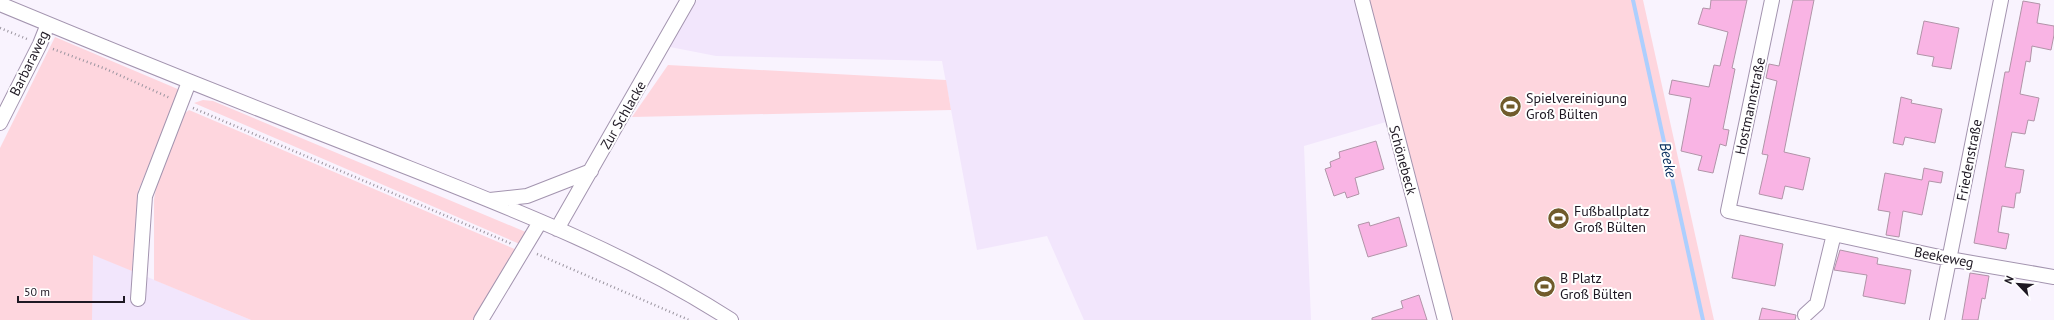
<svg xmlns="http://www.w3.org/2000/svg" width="2054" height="320" viewBox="0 0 2054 320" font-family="'PT Sans',sans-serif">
<rect width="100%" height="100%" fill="#f9f3fe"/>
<!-- built -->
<path fill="#f2e6fc" d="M 697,0 L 1362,0 L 1396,119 L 1304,146 L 1311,320 L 1084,320 L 1047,236 L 977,250 L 942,61 L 716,56 L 670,47 Z
M 92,254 L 251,320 L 92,320 Z"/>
<!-- green -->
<path fill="#fed6de" d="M 1362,0 L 1643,0 L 1714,320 L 1452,320 Z
M 55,37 L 180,90 L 138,191 L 132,271 L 93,255 L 92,320 L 0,320 L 0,148 Z
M 668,65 L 946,80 L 951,110 L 632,117 Z
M 203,100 L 213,101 L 528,233 L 522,245 L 194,103 Z
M 189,110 L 517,250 L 477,320 L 251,320 L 154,280 L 154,199 L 158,178 L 184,114 Z"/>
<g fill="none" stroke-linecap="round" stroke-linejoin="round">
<!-- stream -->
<path stroke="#adcffe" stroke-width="4" d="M 1633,0 L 1703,320"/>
</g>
<!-- building -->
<path fill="#f9b4e4" stroke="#b194a8" d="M 1711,0 L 1747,0 L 1732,68 L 1735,69 L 1723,129 L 1729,130 L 1726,146 L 1720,144 L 1713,173 L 1698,170 L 1702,156 L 1681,151 L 1691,98 L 1669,94 L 1672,80 L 1709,87 L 1714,65 L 1720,66 L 1728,32 L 1698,24 L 1703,8 L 1710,9 Z
M 1793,0 L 1814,0 L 1784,152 L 1810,158 L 1803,190 L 1785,186 L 1782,199 L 1759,194 L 1768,155 L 1762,154 L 1777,81 L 1766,78 L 1769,64 L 1779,66 Z
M 2023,1 L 2040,4 L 2037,23 L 2054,26 L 2054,35 L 2051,50 L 2032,46 L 2030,62 L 2026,61 L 2020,94 L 2039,98 L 2034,121 L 2028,120 L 2025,134 L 2012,132 L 2005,167 L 2024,170 L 2020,193 L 2016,193 L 2014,208 L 2002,206 L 1998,232 L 2009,234 L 2006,249 L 1974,243 L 2005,72 L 2009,72 Z
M 1924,21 L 1959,28 L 1951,69 L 1932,66 L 1934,57 L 1917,54 Z
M 1901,97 L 1912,100 L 1911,103 L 1942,109 L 1935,143 L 1905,137 L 1903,145 L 1893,143 Z
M 1376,141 L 1384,169 L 1355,178 L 1359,194 L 1347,198 L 1345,192 L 1334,196 L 1325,169 L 1331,167 L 1330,162 L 1340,158 L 1339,152 Z
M 1924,168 L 1943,172 L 1941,183 L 1929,181 L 1922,215 L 1903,211 L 1899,237 L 1886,235 L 1890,212 L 1878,210 L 1885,173 L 1922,180 Z
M 1399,217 L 1407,246 L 1368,257 L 1358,225 L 1369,222 L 1370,226 Z
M 1740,235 L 1783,244 L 1775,286 L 1732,278 Z
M 1840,250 L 1878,258 L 1877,264 L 1911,270 L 1905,304 L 1863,296 L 1867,275 L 1834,270 Z
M 1970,273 L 1989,276 L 1985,299 L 1982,298 L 1978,320 L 1962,320 Z
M 1419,295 L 1427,320 L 1372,320 L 1372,318 L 1403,308 L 1401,301 Z
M 1762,308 L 1796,315 L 1795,320 L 1759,320 Z"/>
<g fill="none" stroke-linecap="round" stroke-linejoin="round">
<defs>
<path id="minor" d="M 1362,0 L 1445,320
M 1772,0 L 1728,211 L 1949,259 L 2054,277
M 0,4 C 125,56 250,106 376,155 C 497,203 621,249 731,320
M 0,123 L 40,44 L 48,24
M 490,200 L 527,196 L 591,171
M 557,229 L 688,0
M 138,299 L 145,196 L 189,82
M 1805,315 L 1817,304 L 1834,234
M 481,320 L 540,222
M 1937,320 L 2001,0"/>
</defs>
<!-- minor casing -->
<use href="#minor" stroke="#a394af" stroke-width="16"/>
<!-- path -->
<path stroke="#9a949f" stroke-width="2.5" stroke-dasharray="1 3" stroke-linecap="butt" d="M 0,28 L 27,39
M 53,49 L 106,69 L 170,98
M 193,108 L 512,244
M 537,254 L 689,320"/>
<!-- minor -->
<use href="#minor" stroke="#fff" stroke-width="14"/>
</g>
<!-- icons -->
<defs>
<symbol id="stadium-disc" viewBox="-11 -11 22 22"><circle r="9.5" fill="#705b2b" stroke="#fff"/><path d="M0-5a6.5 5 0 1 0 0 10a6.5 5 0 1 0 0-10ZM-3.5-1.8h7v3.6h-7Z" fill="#fff"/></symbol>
</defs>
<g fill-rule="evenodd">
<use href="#stadium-disc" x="1498" y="94" width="25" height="25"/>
<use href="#stadium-disc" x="1546" y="206" width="25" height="25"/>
<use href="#stadium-disc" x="1532" y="274" width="25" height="25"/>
</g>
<g text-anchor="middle" stroke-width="4" stroke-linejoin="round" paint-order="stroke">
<!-- street labels -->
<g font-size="14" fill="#1e1823" stroke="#fff">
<text transform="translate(29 63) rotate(-64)" y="5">Barbaraweg</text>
<text transform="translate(1750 106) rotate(-78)" y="5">Hostmannstraße</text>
<text transform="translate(623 115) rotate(-60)" y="5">Zur Schlacke</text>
<text transform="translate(1403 160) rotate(75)" y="5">Schönebeck</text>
<text transform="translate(1969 160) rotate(-79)" y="5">Friedenstraße</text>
<text transform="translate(1944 257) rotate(11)" y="5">Beekeweg</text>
</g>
<!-- poi labels -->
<g font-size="14" fill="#1e1823" stroke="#fff" text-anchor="start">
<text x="1526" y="103">Spielvereinigung<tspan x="1526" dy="16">Groß Bülten</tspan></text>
<text x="1574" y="216">Fußballplatz<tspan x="1574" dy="16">Groß Bülten</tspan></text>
<text x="1560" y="283">B Platz<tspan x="1560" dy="16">Groß Bülten</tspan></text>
</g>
<!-- water labels -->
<g font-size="15" font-style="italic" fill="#0d3261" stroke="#fff">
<text transform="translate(1668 160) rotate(78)" y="5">Beeke</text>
</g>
</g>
<!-- north arrow -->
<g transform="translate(2018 284) rotate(295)" stroke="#ffffff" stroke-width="3" paint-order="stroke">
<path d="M0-3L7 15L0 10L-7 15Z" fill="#1e1823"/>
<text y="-6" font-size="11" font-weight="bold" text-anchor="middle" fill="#1e1823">N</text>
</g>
<!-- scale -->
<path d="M18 296v6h106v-6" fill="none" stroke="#1e1823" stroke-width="2"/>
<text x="24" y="296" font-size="12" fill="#1e1823" stroke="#ffffff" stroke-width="3" paint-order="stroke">50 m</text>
</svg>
